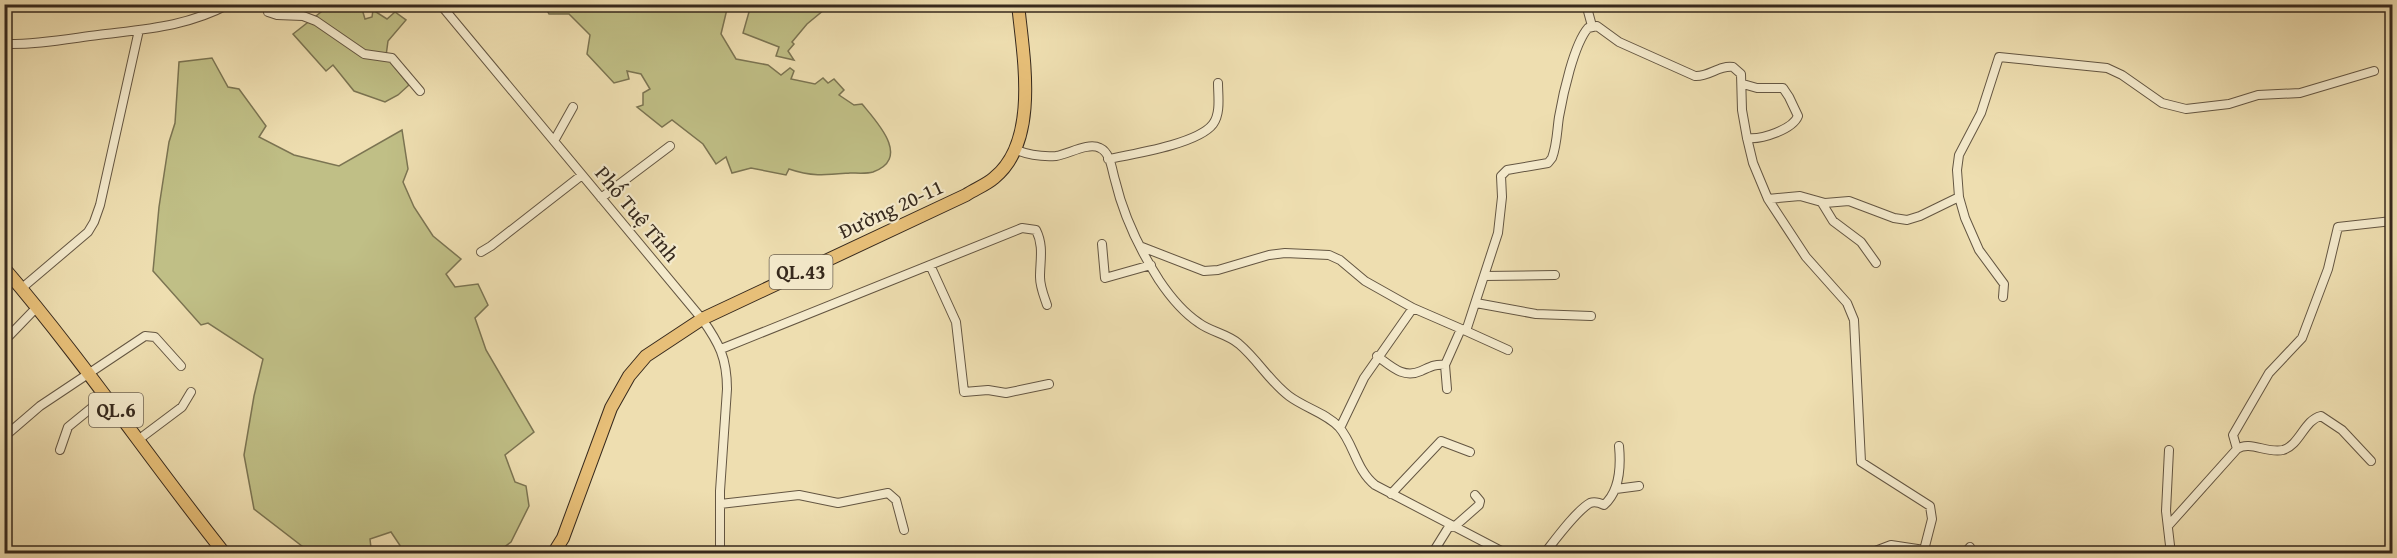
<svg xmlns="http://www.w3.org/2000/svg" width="2397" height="558" viewBox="0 0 2397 558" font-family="'Gentium Book Plus',serif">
<rect width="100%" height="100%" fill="#eedeb0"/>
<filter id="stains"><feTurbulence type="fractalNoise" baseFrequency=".00333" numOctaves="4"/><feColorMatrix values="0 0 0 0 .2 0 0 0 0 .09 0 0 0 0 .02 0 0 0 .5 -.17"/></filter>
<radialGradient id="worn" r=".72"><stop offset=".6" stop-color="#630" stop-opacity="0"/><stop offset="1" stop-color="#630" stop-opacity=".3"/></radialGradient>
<!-- green -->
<path fill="#c0bf86" stroke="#7b7452" stroke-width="1.5" d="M 330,5 L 366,5 L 362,9 L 365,19 L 372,17 L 373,10 L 387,19 L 395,12 L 406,20 L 388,41 L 386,56 L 409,85 L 398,95 L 385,102 L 354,91 L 333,65 L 326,71 L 293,34 Z
M 544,5 L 728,5 L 721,34 L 736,59 L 768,65 L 781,75 L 790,68 L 794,71 L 791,79 L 815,84 L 823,78 L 828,83 L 834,79 L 844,90 L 839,95 L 854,105 L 862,104 C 876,121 912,158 873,172 C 867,174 857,173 850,173 C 827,175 812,177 789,169 L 786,175 L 751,168 L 732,173 L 726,157 L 716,164 L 703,144 L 672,120 L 662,127 L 637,107 L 643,105 L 643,93 L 650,89 L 641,74 L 627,71 L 629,79 L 614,83 L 587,54 L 590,35 L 569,14 L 549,14 Z
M 751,5 L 751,4 L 830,5 L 807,24 L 792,42 L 794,44 L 788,51 L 794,60 L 776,56 L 779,47 L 743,33 Z
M 212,58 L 228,87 L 239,89 L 266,126 L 259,137 L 294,155 L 339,166 L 402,130 L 408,169 L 403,182 L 414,207 L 433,236 L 461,259 L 446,274 L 455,287 L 478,284 L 488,305 L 475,318 L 486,350 L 534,432 L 505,455 L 515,482 L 526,486 L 529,506 L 511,542 L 503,548 L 465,553 L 405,553 L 391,532 L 370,539 L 371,548 L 360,553 L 311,553 L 254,509 L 244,455 L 254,396 L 263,359 L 208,323 L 201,325 L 153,271 L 159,207 L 169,142 L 175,123 L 179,62 Z"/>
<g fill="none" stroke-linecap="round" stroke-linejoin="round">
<defs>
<path id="minor" d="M 440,4 L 702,319 C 719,343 727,358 727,389 L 720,491 L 720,554
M 1586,4 L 1592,26
M 268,12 L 277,15 L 303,16 L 316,21 L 364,54 L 392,58 L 420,91
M 4,44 C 35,45 67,39 98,35 C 145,29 186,27 229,4
M 1743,84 L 1757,88 L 1783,88 L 1789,97 L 1798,116 C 1793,129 1762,140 1747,138
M 2390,105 L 2392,107
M 554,141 L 573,107
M 1016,150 C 1029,155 1042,157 1056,156 C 1069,154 1088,142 1100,148 C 1111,153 1112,171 1115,180 C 1123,214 1140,250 1159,280 C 1169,295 1184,313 1199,323 C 1211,332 1228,334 1239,344 C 1258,360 1270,382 1289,396 C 1305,408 1326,413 1339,427 C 1354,444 1356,470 1375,485 L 1507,554
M 1108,159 C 1133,154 1198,144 1213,124 C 1221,113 1218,96 1218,83
M 601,198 L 670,146
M 1768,199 L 1800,196 L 1825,203 L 1849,201 L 1894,218 L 1907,220 L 1920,216 L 1959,197
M 1822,203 L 1833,221 L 1861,242 L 1876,263
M 1102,244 L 1105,278 L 1151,265
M 1142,247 L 1204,271 L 1218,270 L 1269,255 L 1285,253 L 1329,255 L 1340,260 L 1365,281 L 1413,308 L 1466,331 L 1498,233 L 1502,197 L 1501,176 L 1507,170 L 1548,163 L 1552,158 C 1557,145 1557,130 1559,117 C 1563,94 1574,44 1588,28 L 1597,26 L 1619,42 L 1695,76 C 1709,77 1719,65 1733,67 L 1741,74 L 1742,110 L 1747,138 L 1753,163 L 1768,199 L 1806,257 L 1847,303 L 1854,320 L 1861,462 L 1930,506 L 1932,519 L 1923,554
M 481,252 L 491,246 L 582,175
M 930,265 L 956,322 L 964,392 L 988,390 L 1006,393 L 1049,384
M 1484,276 L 1555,275
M 22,288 L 88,232 L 94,222 L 100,205 L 139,30
M 2003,297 L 2004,284 L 1979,250 L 1965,218 L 1959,197 L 1957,170 L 1959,155 L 1981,113 L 1999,57 L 2107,68 L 2122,75 L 2162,103 L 2186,109 L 2229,104 L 2258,95 L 2300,93 L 2374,71
M 1476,303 L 1536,314 L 1591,316
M 1466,331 L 1508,350
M 9,336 L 37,307
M 721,349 L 1022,228 L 1036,230 C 1044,246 1040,260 1040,277 C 1040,287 1044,296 1047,305
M 1377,356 C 1391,366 1403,379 1421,371 C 1430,367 1434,364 1445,365
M 1447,389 L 1445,365 L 1461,329
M 1340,428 L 1364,378 L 1413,308
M 4,437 L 40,406 L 145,336 L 155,337 L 181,366
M 138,440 L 182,407 L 191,392
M 2237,449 C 2250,440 2267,454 2283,450 C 2300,445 2304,420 2321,416 L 2342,430 L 2371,461
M 60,450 L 68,427 L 106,396
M 2169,450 L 2166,511 L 2171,554
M 1616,489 L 1639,486
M 1391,494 L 1441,441 L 1470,452
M 720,504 L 799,495 L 838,503 L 888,493 L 896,500 L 904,530
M 2168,526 L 2237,449 L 2233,435 L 2269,373 L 2302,338 L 2328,269 L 2338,227 L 2392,221
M 1454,527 L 1479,505 L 1480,501 L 1475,495
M 1870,553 L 1891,545 L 1924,550
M 1432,554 L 1450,525
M 1544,554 C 1555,540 1576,511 1590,503 C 1595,501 1600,503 1604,505 C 1620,491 1621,467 1619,446
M 1964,554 L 1970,547"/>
<path id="trunk" d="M 4,268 C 83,360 150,460 225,554
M 553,554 L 563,538 L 611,408 L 629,376 L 646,356 L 702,319 L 966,195 C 975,189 986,185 994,178 C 1040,141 1023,55 1018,4"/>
</defs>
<!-- minor casing -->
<use href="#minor" stroke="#645642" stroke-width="10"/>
<!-- trunk casing -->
<use href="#trunk" stroke="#36291d" stroke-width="14"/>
<!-- minor -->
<use href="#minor" stroke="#f4eacc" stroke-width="8"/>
<!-- trunk -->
<use href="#trunk" stroke="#e7bf78" stroke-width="12"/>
</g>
<g text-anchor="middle" stroke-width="4.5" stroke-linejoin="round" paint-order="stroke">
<!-- shield labels -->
<g fill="#f4eacc" stroke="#6f6352" stroke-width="1.5">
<rect x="769.5" y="255" width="63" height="34" rx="4.5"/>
<rect x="89" y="393" width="54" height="34" rx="4.5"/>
</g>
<g font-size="20" font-weight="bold" fill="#36291d">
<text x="801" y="279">QL.43</text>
<text x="116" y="417">QL.6</text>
</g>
<!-- street labels -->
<g font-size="21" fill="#36291d" stroke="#f4eacc">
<text transform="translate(891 209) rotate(-25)" y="7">Đường 20-11</text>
<text transform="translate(637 214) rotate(50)" y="7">Phố Tuệ Tĩnh</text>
</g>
</g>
<!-- margin -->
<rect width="2397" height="558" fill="none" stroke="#eedeb0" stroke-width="24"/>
<rect x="6" y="6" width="2385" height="546" fill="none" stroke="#36291d" stroke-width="3"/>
<rect x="12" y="12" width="2373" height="534" fill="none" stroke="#36291d" stroke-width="1.5"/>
<rect width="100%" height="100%" filter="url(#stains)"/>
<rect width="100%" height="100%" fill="url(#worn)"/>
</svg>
